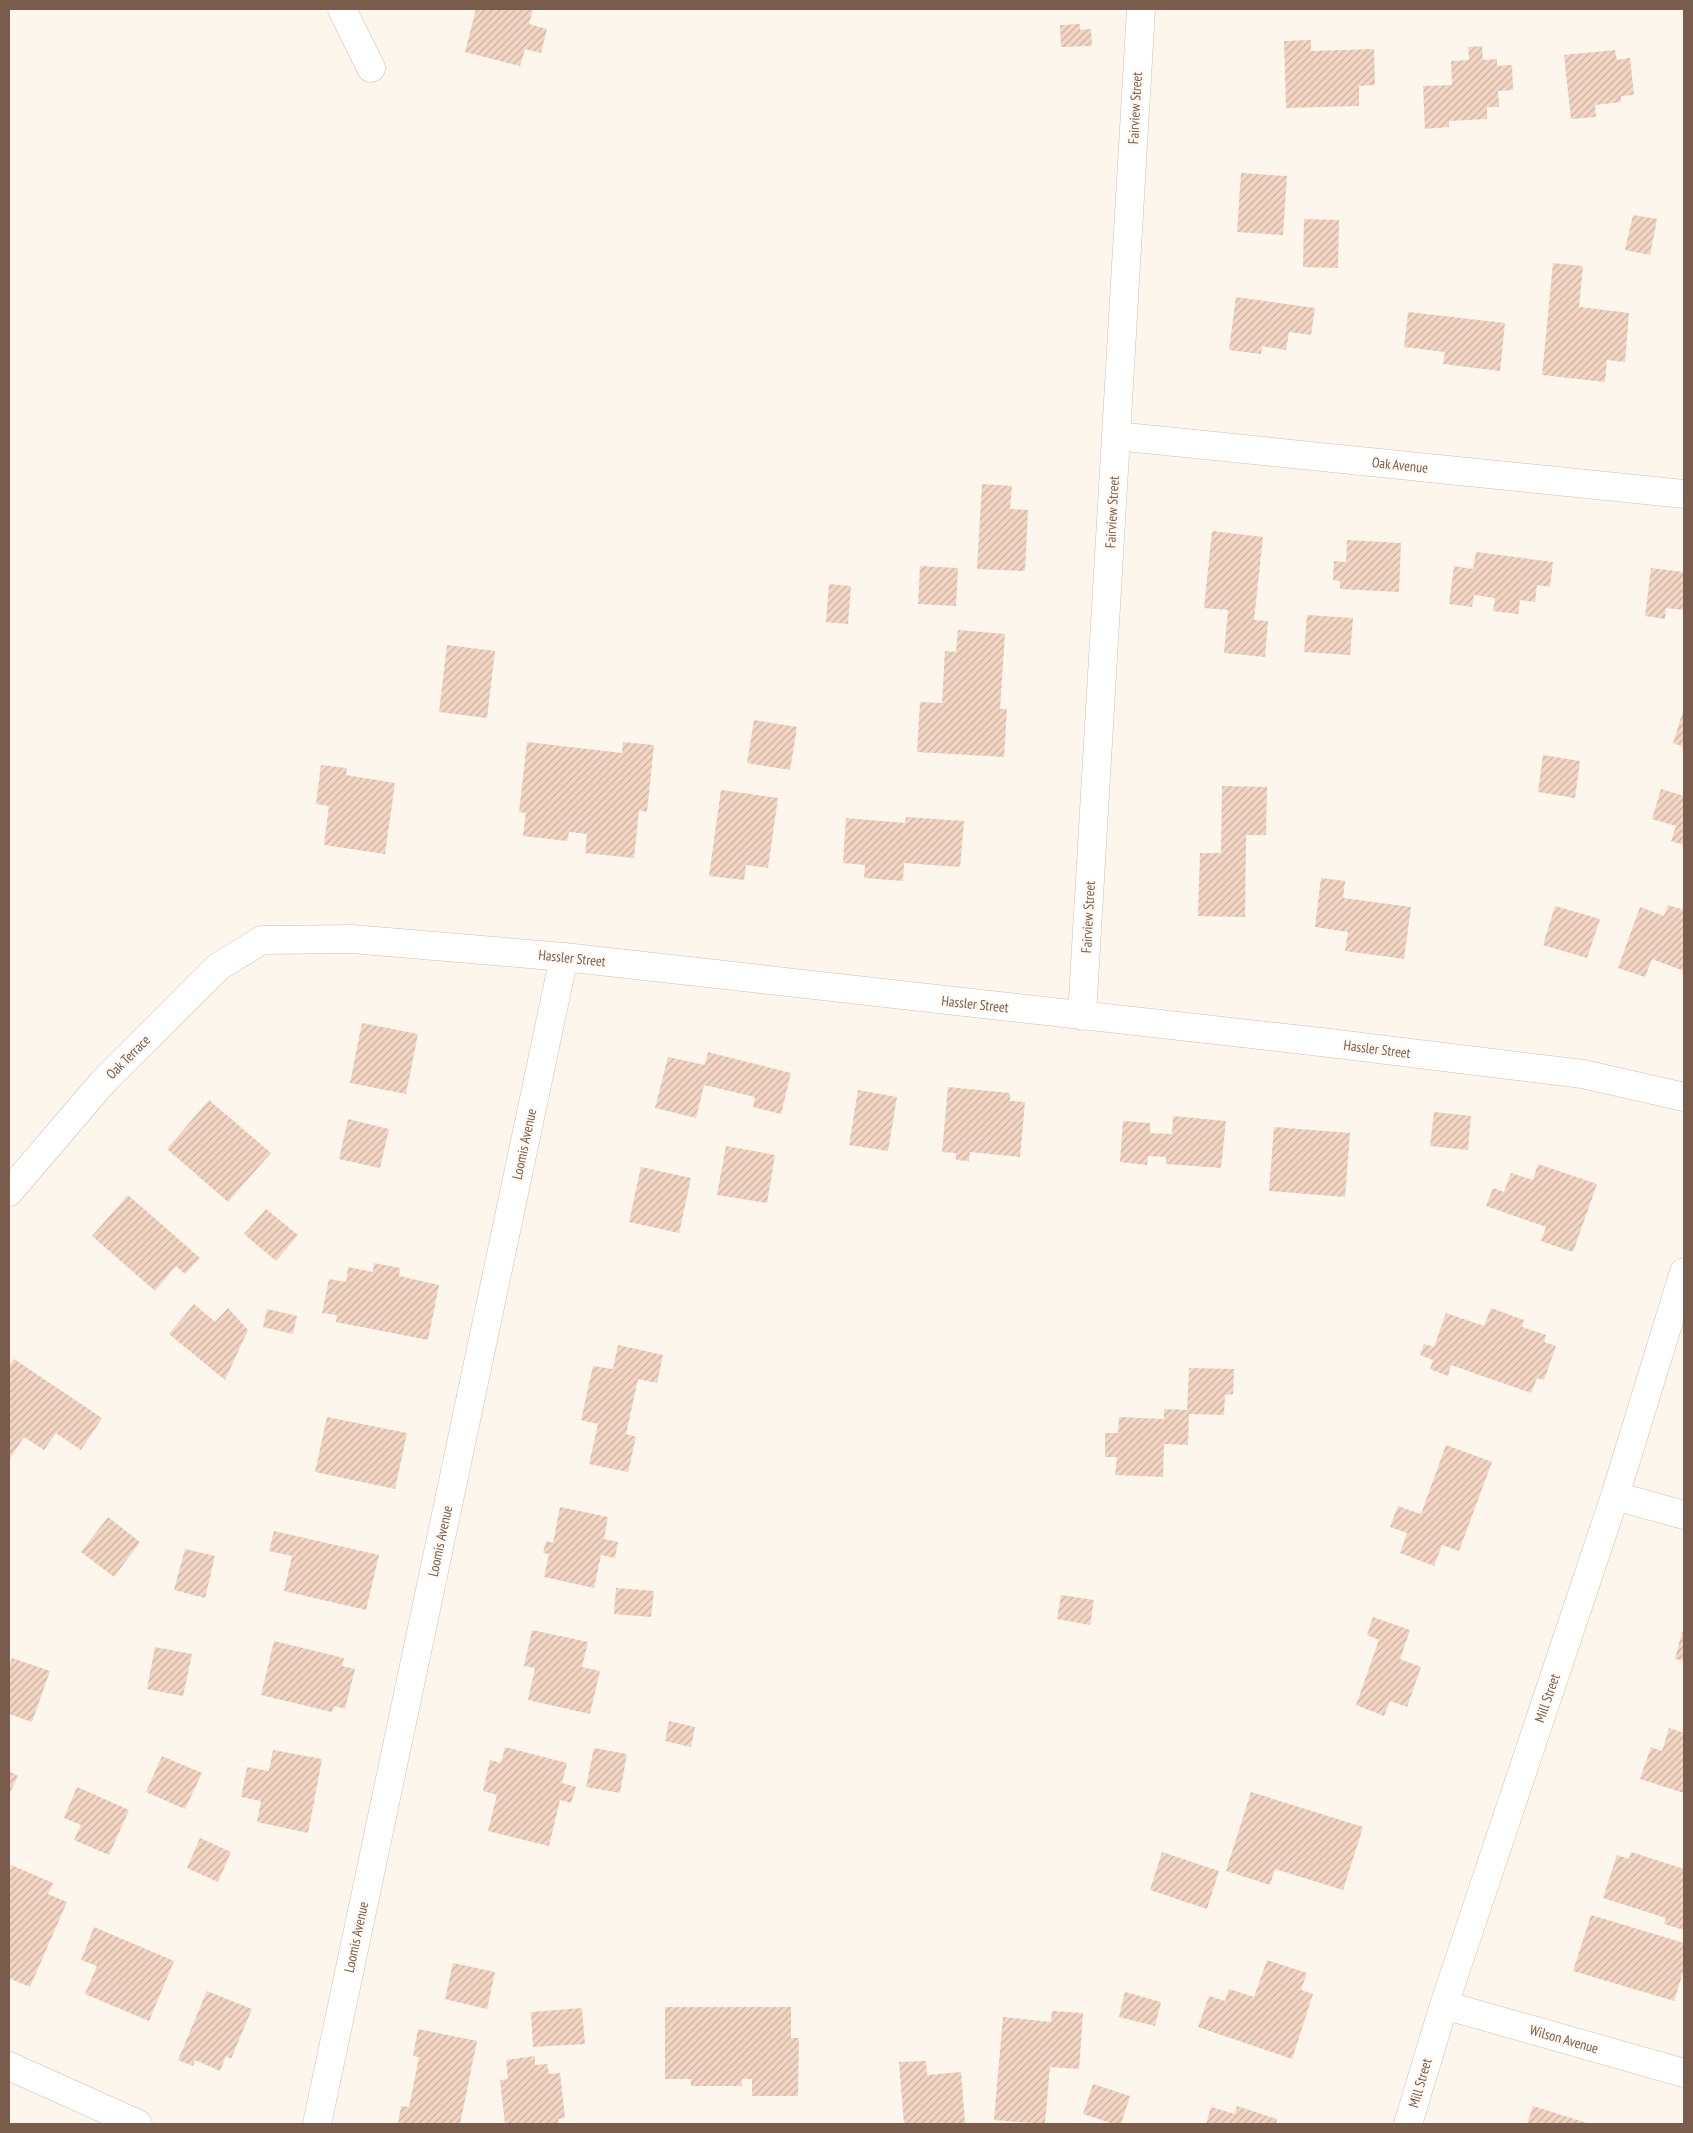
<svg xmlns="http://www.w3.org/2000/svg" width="1693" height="2133" viewBox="0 0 1693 2133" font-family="'PT Sans Narrow',sans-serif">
<defs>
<pattern id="building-hatch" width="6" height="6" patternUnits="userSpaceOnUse" patternTransform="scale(1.25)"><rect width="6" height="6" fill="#f3d5c3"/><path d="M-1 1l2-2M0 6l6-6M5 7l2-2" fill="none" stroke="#cab0a1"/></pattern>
</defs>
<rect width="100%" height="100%" fill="#fdf6ec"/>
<!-- building -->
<path fill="url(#building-hatch)" d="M 476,9 L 533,9 L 529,24 L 547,29 L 541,53 L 525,49 L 520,66 L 465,52 Z
M 1080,24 L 1080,30 L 1091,29 L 1092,46 L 1061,47 L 1060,25 Z
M 1311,40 L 1311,51 L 1374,49 L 1375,85 L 1359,86 L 1359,106 L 1286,108 L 1284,41 Z
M 1482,46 L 1483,60 L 1497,59 L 1497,66 L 1512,65 L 1513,90 L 1498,91 L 1499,107 L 1487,107 L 1487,119 L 1449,121 L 1449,127 L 1425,129 L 1423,86 L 1452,85 L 1451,61 L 1469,60 L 1468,47 Z
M 1615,50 L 1617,60 L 1630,58 L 1634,95 L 1621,96 L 1621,102 L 1595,105 L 1596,117 L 1571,119 L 1564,55 Z
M 1241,173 L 1287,176 L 1283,235 L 1237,232 Z
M 1633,215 L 1657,219 L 1650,255 L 1625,250 Z
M 1304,219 L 1339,220 L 1338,268 L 1303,267 Z
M 1553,263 L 1583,266 L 1579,307 L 1629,313 L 1625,362 L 1607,360 L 1605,382 L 1542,375 Z
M 1236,297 L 1315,308 L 1311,335 L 1289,332 L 1286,350 L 1262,346 L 1261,354 L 1229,350 Z
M 1408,312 L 1505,323 L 1500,371 L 1443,364 L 1445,352 L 1404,347 Z
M 982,484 L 1012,486 L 1010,509 L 1028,510 L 1025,571 L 977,569 Z
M 1212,531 L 1263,537 L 1254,620 L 1268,621 L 1265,657 L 1224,653 L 1228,610 L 1204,608 Z
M 1347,540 L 1401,543 L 1399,592 L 1340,589 L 1340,581 L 1333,580 L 1334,561 L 1346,562 Z
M 1476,552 L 1553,562 L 1550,587 L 1537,585 L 1535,602 L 1520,600 L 1518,614 L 1493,611 L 1495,598 L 1474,595 L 1472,607 L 1449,604 L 1454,566 L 1473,569 Z
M 920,566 L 958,568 L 956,606 L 918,604 Z
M 1651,568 L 1684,572 L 1684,610 L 1666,608 L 1665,619 L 1645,616 Z
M 829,584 L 851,586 L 848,624 L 826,622 Z
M 1307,615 L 1353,618 L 1350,655 L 1304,652 Z
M 958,630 L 1005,634 L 1000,709 L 1007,709 L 1004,757 L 917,752 L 920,702 L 942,703 L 945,651 L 956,652 Z
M 447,645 L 495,651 L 487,718 L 439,712 Z
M 1684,708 L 1684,747 L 1673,743 Z
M 754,720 L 797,727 L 790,770 L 747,763 Z
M 527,742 L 622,753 L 623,742 L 654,745 L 647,812 L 639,810 L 634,858 L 585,853 L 587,834 L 569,832 L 567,841 L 523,836 L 526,813 L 519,812 Z
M 1543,755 L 1580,761 L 1575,798 L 1538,792 Z
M 321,765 L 347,768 L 346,775 L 395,783 L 385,854 L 324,845 L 329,806 L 316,804 Z
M 1222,786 L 1267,787 L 1266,835 L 1246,835 L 1245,917 L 1198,916 L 1200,853 L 1221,853 Z
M 1661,789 L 1684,796 L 1684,845 L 1671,841 L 1676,826 L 1652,819 Z
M 721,790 L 778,798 L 768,868 L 746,865 L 744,880 L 709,876 Z
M 906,817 L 964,821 L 960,867 L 904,863 L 903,881 L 864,878 L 865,865 L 843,863 L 846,818 L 905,823 Z
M 1321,878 L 1345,881 L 1343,898 L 1411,907 L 1404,959 L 1345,951 L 1348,932 L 1315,927 Z
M 1668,905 L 1684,910 L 1684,971 L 1652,959 L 1645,977 L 1618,968 L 1640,907 L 1664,916 Z
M 1555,906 L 1600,919 L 1587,958 L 1543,945 Z
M 362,1023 L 418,1034 L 406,1094 L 350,1083 Z
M 708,1052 L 791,1073 L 781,1114 L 753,1107 L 755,1097 L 704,1085 L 696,1118 L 655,1108 L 668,1057 L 705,1065 Z
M 948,1087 L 1010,1093 L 1010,1101 L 1025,1102 L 1020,1157 L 970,1152 L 969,1161 L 956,1160 L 956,1153 L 942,1152 Z
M 858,1090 L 897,1097 L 888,1151 L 849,1145 Z
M 209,1100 L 271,1153 L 228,1202 L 167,1149 Z
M 1434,1112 L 1471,1116 L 1468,1150 L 1430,1146 Z
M 1173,1116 L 1226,1121 L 1221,1168 L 1166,1164 L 1166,1157 L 1148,1156 L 1147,1165 L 1120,1162 L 1123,1121 L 1150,1123 L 1150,1133 L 1172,1134 Z
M 348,1119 L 389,1129 L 380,1168 L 339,1159 Z
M 1274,1127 L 1350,1133 L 1345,1197 L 1269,1191 Z
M 726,1146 L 775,1155 L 767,1203 L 717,1195 Z
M 1538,1164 L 1597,1184 L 1573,1252 L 1541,1241 L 1546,1227 L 1486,1206 L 1493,1188 L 1504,1192 L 1511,1173 L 1533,1180 Z
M 641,1167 L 691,1178 L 679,1233 L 629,1222 Z
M 128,1195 L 200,1258 L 185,1274 L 176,1266 L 155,1291 L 92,1236 Z
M 266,1209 L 298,1235 L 276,1261 L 244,1234 Z
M 374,1263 L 400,1268 L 399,1276 L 439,1285 L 428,1340 L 336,1322 L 337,1315 L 322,1313 L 329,1279 L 346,1282 L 348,1267 L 373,1272 Z
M 194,1304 L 215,1322 L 228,1308 L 248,1330 L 225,1380 L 169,1334 Z
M 1491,1308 L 1524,1320 L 1522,1327 L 1546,1335 L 1544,1342 L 1556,1346 L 1544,1380 L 1537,1378 L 1531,1393 L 1451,1365 L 1448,1376 L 1430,1369 L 1433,1360 L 1420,1355 L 1424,1344 L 1434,1347 L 1446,1313 L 1484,1326 Z
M 267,1309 L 297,1316 L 293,1334 L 263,1327 Z
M 618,1345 L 663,1355 L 657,1383 L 638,1379 L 626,1434 L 636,1437 L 628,1472 L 589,1464 L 598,1424 L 581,1420 L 593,1366 L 613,1369 Z
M 14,1359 L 102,1418 L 81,1450 L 56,1433 L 44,1450 L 24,1437 L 9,1460 L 9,1367 Z
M 1189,1368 L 1234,1369 L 1233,1394 L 1225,1395 L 1224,1415 L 1189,1414 L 1188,1445 L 1164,1444 L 1163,1477 L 1115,1475 L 1117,1457 L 1105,1457 L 1105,1433 L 1118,1433 L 1119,1417 L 1164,1419 L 1164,1409 L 1187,1410 Z
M 327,1417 L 407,1433 L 395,1489 L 315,1472 Z
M 1446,1445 L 1492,1462 L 1459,1551 L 1442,1545 L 1434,1566 L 1400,1553 L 1407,1533 L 1390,1527 L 1398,1506 L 1421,1514 Z
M 560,1507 L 608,1517 L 604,1539 L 618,1542 L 615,1558 L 601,1555 L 594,1588 L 544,1577 L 549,1554 L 543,1553 L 546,1541 L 553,1543 Z
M 108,1517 L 140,1542 L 114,1577 L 81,1552 Z
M 274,1531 L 379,1555 L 366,1610 L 284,1591 L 292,1556 L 269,1551 Z
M 185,1549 L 215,1556 L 205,1598 L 174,1590 Z
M 616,1588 L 654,1591 L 651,1617 L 614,1614 Z
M 1061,1595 L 1094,1600 L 1090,1625 L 1057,1619 Z
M 1373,1617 L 1410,1630 L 1400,1659 L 1421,1667 L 1407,1707 L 1390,1701 L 1384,1716 L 1356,1705 L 1379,1640 L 1367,1635 Z
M 532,1630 L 588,1642 L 582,1667 L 600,1671 L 590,1714 L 528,1700 L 535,1668 L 524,1666 Z
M 1682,1632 L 1684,1633 L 1684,1661 L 1675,1659 Z
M 274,1641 L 344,1658 L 342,1666 L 355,1669 L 345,1709 L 334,1706 L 332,1712 L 261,1695 Z
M 155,1647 L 192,1654 L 183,1696 L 147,1689 Z
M 12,1658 L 50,1671 L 32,1722 L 9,1714 L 9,1667 Z
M 669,1721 L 695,1727 L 691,1747 L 665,1741 Z
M 1669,1728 L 1684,1733 L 1684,1793 L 1640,1779 L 1651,1747 L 1662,1751 Z
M 505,1747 L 567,1763 L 562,1783 L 576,1787 L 571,1803 L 560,1800 L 549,1846 L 488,1831 L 497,1795 L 483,1791 L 490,1760 L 501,1763 Z
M 594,1748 L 627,1754 L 620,1793 L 586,1787 Z
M 273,1750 L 322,1759 L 308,1833 L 257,1822 L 261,1801 L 241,1797 L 247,1767 L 269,1771 Z
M 162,1756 L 202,1773 L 185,1809 L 146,1792 Z
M 9,1771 L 18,1776 L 9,1795 Z
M 77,1787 L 129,1810 L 109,1855 L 74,1840 L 81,1825 L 64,1818 Z
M 1251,1792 L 1363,1827 L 1343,1890 L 1275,1869 L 1270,1885 L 1226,1871 Z
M 200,1838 L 231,1852 L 218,1882 L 187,1868 Z
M 1162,1852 L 1219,1871 L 1207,1909 L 1150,1890 Z
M 1631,1852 L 1684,1869 L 1684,1930 L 1664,1924 L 1666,1918 L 1603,1898 L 1617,1855 L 1629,1859 Z
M 11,1865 L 53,1883 L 48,1894 L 67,1902 L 30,1987 L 9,1978 L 9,1871 Z
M 1591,1915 L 1684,1943 L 1684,1969 L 1674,2001 L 1573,1971 Z
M 94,1927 L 174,1961 L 149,2021 L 85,1994 L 97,1966 L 81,1960 Z
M 1267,1960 L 1307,1973 L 1301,1990 L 1313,1994 L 1292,2059 L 1198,2027 L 1209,1996 L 1225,2001 L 1229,1989 L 1254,1997 Z
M 453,1963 L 495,1972 L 487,2009 L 445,1999 Z
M 207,1991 L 252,2009 L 231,2059 L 226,2056 L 220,2071 L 195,2060 L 193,2066 L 178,2060 Z
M 1125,1992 L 1161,2002 L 1155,2026 L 1119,2017 Z
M 665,2007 L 791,2007 L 791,2038 L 799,2038 L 798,2096 L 752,2096 L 752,2079 L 742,2079 L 742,2086 L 691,2086 L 691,2079 L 665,2079 Z
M 582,2008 L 585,2044 L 533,2047 L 531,2012 Z
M 1052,2011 L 1083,2013 L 1079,2069 L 1050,2067 L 1045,2124 L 994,2120 L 1003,2017 L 1051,2022 Z
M 418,2029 L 477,2041 L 460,2124 L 398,2124 L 401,2106 L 409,2107 L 419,2057 L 413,2056 Z
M 535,2056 L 535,2065 L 547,2064 L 549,2074 L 560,2073 L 565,2118 L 558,2119 L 559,2124 L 505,2124 L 500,2080 L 508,2079 L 506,2060 Z
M 926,2061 L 927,2075 L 961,2072 L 965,2123 L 904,2124 L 899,2062 Z
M 1093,2084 L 1130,2096 L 1121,2124 L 1114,2124 L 1083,2114 Z
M 1237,2106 L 1277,2119 L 1276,2124 L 1206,2124 L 1211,2107 L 1235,2114 Z
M 1533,2106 L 1590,2124 L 1527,2124 Z"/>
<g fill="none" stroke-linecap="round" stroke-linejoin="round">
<defs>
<path id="minor" d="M 342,9 L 371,68
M 1116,436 L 1684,494
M 1082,1016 L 1141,9
M 9,1192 L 103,1082 L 218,967 L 262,940 L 352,939 L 564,957 L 1321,1042 L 1583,1074 L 1684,1097
M 1615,1496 L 1684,1515
M 1444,2005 L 1684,2073
M 9,2066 L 138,2124
M 317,2124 L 564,957
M 1408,2124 L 1444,2005 L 1615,1496 L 1684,1272"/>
</defs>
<!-- minor casing -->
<use href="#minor" stroke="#d1beb0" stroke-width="29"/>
<!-- minor -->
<use href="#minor" stroke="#fff" stroke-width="28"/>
</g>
<g text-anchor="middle" stroke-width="5" stroke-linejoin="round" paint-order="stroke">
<!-- street labels -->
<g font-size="14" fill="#7a5c4d" stroke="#fffaf3">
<text transform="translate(1135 108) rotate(-87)" y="5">Fairview Street</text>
<text transform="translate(1400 465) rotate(6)" y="5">Oak Avenue</text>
<text transform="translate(1112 512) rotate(-87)" y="5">Fairview Street</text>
<text transform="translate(1088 917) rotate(-87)" y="5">Fairview Street</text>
<text transform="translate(572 958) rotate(6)" y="5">Hassler Street</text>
<text transform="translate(975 1004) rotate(6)" y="5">Hassler Street</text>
<text transform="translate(1377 1049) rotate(7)" y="5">Hassler Street</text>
<text transform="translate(128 1057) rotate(-45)" y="5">Oak Terrace</text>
<text transform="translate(524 1144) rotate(-78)" y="5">Loomis Avenue</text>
<text transform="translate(440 1541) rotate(-78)" y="5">Loomis Avenue</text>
<text transform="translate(1547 1698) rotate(-71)" y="5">Mill Street</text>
<text transform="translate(356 1937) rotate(-78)" y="5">Loomis Avenue</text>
<text transform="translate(1564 2039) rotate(16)" y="5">Wilson Avenue</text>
<text transform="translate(1420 2083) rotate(-74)" y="5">Mill Street</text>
</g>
</g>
<!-- border -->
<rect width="1693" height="2133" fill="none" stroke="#7a5c4d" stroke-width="20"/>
</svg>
